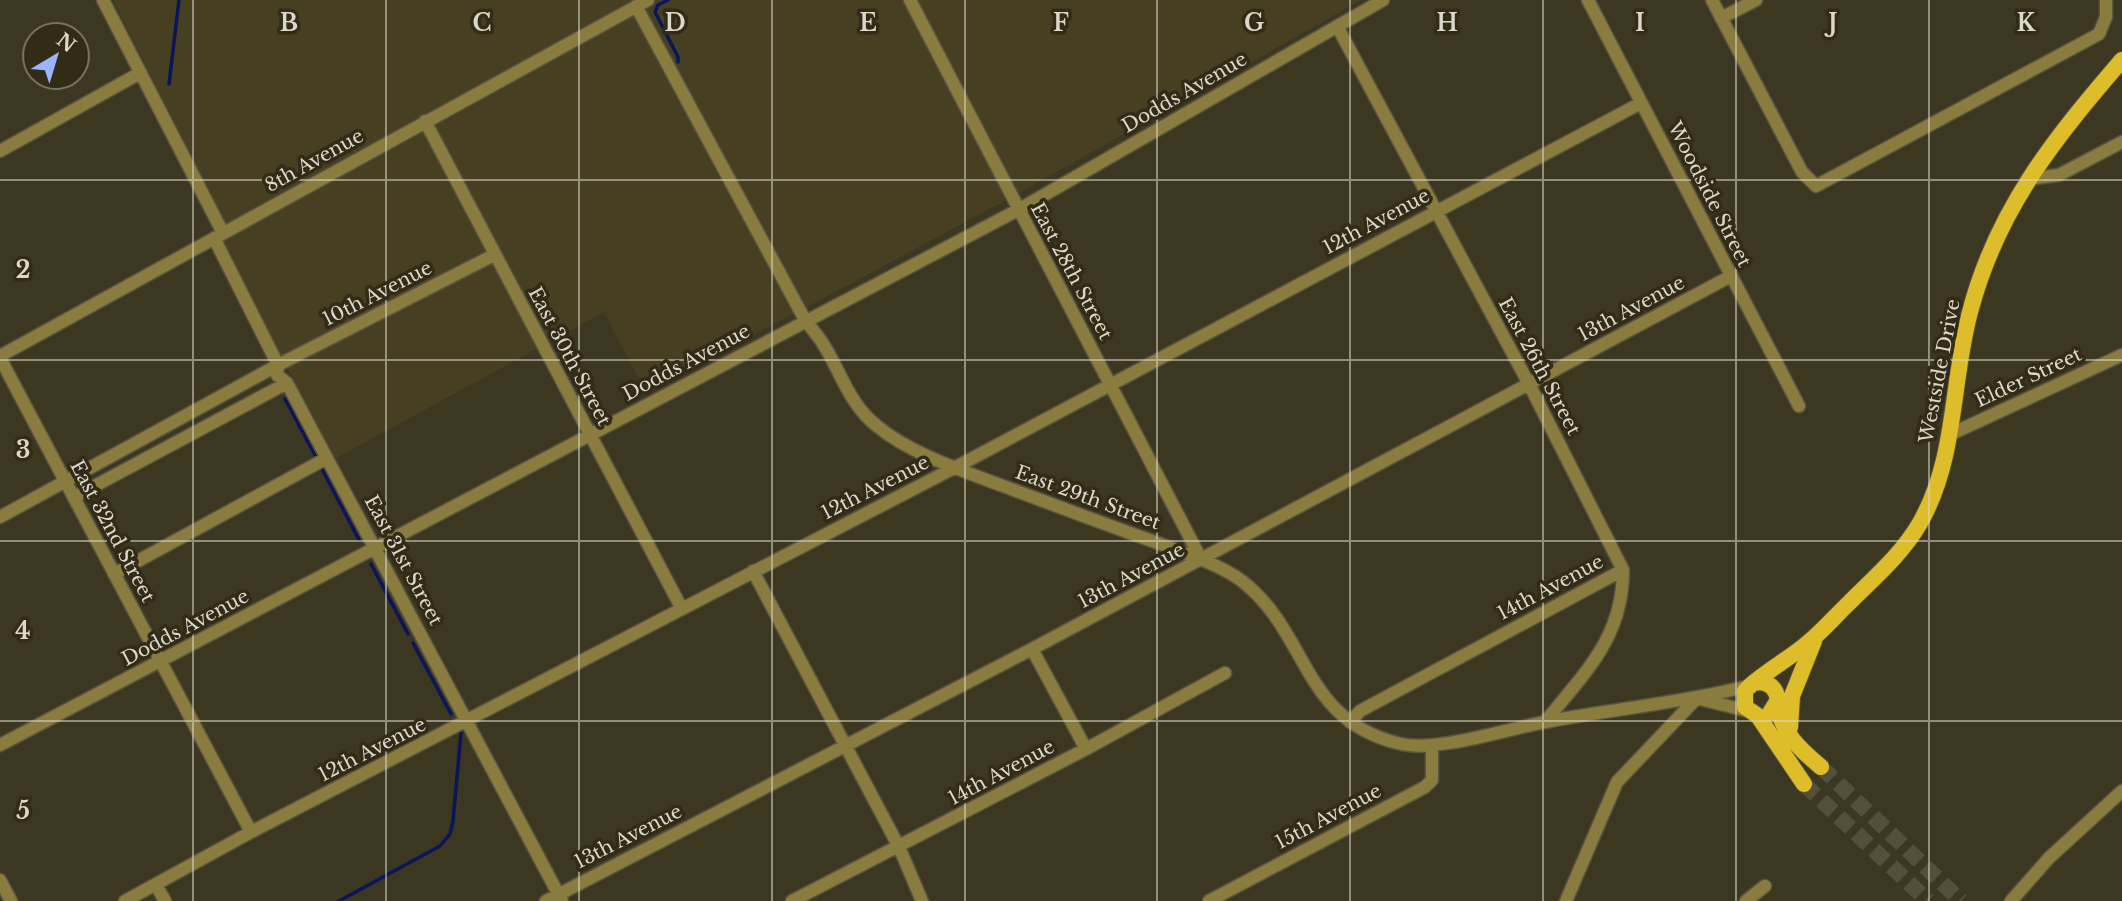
<svg xmlns="http://www.w3.org/2000/svg" width="2122" height="901" viewBox="0 0 2122 901" font-family="'Libre Baskerville',serif">
<rect width="100%" height="100%" fill="#3c3721"/>
<!-- built -->
<path fill="#473f22" d="M 113,0 L 1361,0 L 1023,191 L 809,306 L 645,391 L 604,312 L 335,459 L 221,241 L 231,235 Z"/>
<g fill="none" stroke-linecap="round" stroke-linejoin="round">
<!-- stream -->
<path stroke="#0b155a" stroke-width="3.5" d="M 668,0 L 658,5 L 655,12 L 678,57 L 678,62
M 169,84 L 179,0
M 285,399 L 316,457
M 322,469 L 359,540
M 371,564 L 408,634
M 413,643 L 451,714
M 339,901 L 440,846 L 450,834 L 453,821 L 461,733"/>
<!-- major-tunnel -->
<path stroke="#544f3a" stroke-width="16" stroke-dasharray="16 8" stroke-linecap="butt" d="M 1821,767 L 1961,901
M 1804,784 L 1928,901"/>
<defs>
<path id="minor" d="M 103,0 L 223,233
M 910,0 L 1201,559
M 1588,0 L 1799,406
M 1712,0 L 1802,172 L 1816,186 L 2099,34 L 2106,17 L 2106,0
M 636,6 L 805,320 C 812,329 820,338 825,347 C 842,375 850,405 877,426 C 909,453 963,471 1003,486 C 1054,505 1104,524 1155,542 C 1184,553 1217,563 1242,581 C 1310,634 1301,721 1401,744 C 1437,752 1507,729 1545,722 C 1613,709 1681,703 1749,686
M 1721,18 L 1756,0
M 1337,26 L 1529,384 L 1623,570 C 1623,638 1585,672 1545,722
M 425,121 L 682,609
M 0,151 L 140,73
M 2027,179 L 2059,175 L 2122,142
M 214,238 L 278,365 L 277,375 L 287,383 L 562,901
M 0,356 L 648,0
M 0,358 L 251,832
M 1951,434 L 2122,355
M 74,497 L 287,383
M 0,517 L 278,365 L 494,255
M 753,571 L 899,847 L 922,901
M 114,574 L 327,458
M 1032,649 L 1086,749
M 1700,699 L 1748,711
M 1350,722 L 1360,711 L 1623,570
M 0,745 L 1018,210 L 1383,0
M 0,880 L 11,901
M 156,885 L 165,901
M 125,901 L 251,832 L 954,468 L 1641,103
M 546,901 L 1032,649 L 1731,276
M 792,901 L 1086,749 L 1225,673
M 1209,901 L 1425,787 L 1432,780 L 1432,745
M 1566,901 L 1617,782 L 1696,699
M 1746,901 L 1765,886
M 2011,901 L 2049,858 L 2122,791"/>
<path id="major" d="M 1754,683 C 1767,680 1776,687 1778,700 L 1770,713
M 1776,706 C 1786,736 1797,747 1821,767
M 1787,734 L 1790,727 L 1792,696 L 1814,641
M 1804,784 L 1758,716 L 1745,707 L 1745,691 C 1754,679 1790,658 1804,646 C 1821,633 1835,616 1850,602 C 1875,577 1902,554 1920,523 C 1957,458 1951,382 1970,312 C 1997,209 2054,139 2122,60"/>
</defs>
<!-- minor casing -->
<use href="#minor" stroke="#595440" stroke-width="15"/>
<!-- major casing -->
<use href="#major" stroke="#595440" stroke-width="18"/>
<!-- minor -->
<use href="#minor" stroke="#8a7b3f" stroke-width="12"/>
<!-- major -->
<use href="#major" stroke="#debd2a" stroke-width="16"/>
</g>
<!-- grid -->
<path fill="none" stroke="#dbd8cb" stroke-width="2" stroke-opacity="0.55" d="M 193,0 L 193,901M 386,0 L 386,901M 579,0 L 579,901M 772,0 L 772,901M 965,0 L 965,901M 1157,0 L 1157,901M 1350,0 L 1350,901M 1543,0 L 1543,901M 1736,0 L 1736,901M 1929,0 L 1929,901M 0,180 L 2122,180M 0,360 L 2122,360M 0,541 L 2122,541M 0,721 L 2122,721"/>
<g text-anchor="middle" stroke-width="7" stroke-linejoin="round" paint-order="stroke">
<!-- street labels -->
<g font-size="19" fill="#dbd8cb" stroke="#322c17">
<text transform="translate(1184 92) rotate(-30)" y="7">Dodds Avenue</text>
<text transform="translate(314 160) rotate(-29)" y="7">8th Avenue</text>
<text transform="translate(1710 194) rotate(63)" y="7">Woodside Street</text>
<text transform="translate(1376 221) rotate(-28)" y="7">12th Avenue</text>
<text transform="translate(1072 271) rotate(62)" y="7">East 28th Street</text>
<text transform="translate(377 293) rotate(-27)" y="7">10th Avenue</text>
<text transform="translate(1631 308) rotate(-28)" y="7">13th Avenue</text>
<text transform="translate(570 356) rotate(62)" y="7">East 30th Street</text>
<text transform="translate(686 362) rotate(-28)" y="7">Dodds Avenue</text>
<text transform="translate(1540 366) rotate(62)" y="7">East 26th Street</text>
<text transform="translate(1939 371) rotate(-79)" y="7">Westside Drive</text>
<text transform="translate(2028 377) rotate(-25)" y="7">Elder Street</text>
<text transform="translate(875 487) rotate(-27)" y="7">12th Avenue</text>
<text transform="translate(1088 497) rotate(20)" y="7">East 29th Street</text>
<text transform="translate(113 531) rotate(62)" y="7">East 32nd Street</text>
<text transform="translate(404 560) rotate(62)" y="7">East 31st Street</text>
<text transform="translate(1131 575) rotate(-28)" y="7">13th Avenue</text>
<text transform="translate(1550 587) rotate(-28)" y="7">14th Avenue</text>
<text transform="translate(185 627) rotate(-28)" y="7">Dodds Avenue</text>
<text transform="translate(372 749) rotate(-27)" y="7">12th Avenue</text>
<text transform="translate(1001 772) rotate(-28)" y="7">14th Avenue</text>
<text transform="translate(1328 816) rotate(-28)" y="7">15th Avenue</text>
<text transform="translate(628 836) rotate(-27)" y="7">13th Avenue</text>
</g>
</g>
<g font-size="23" text-anchor="middle" font-weight="bold" fill="#dbd8cb" stroke="#322c17" stroke-width="7" stroke-linejoin="round" paint-order="stroke">
<text x="289" y="31">B</text>
<text x="482" y="31">C</text>
<text x="675" y="31">D</text>
<text x="868" y="31">E</text>
<text x="1061" y="31">F</text>
<text x="1254" y="31">G</text>
<text x="1447" y="31">H</text>
<text x="1640" y="31">I</text>
<text x="1833" y="31">J</text>
<text x="2026" y="31">K</text>
<text x="23" y="278">2</text>
<text x="23" y="458">3</text>
<text x="23" y="639">4</text>
<text x="23" y="819">5</text>
</g>
<!-- north arrow -->
<g transform="translate(56 56) rotate(38)"><circle r="33" fill="#322c17" stroke="#76715f" stroke-width="2"/>
<path d="M0-5L12 26L0 18L-12 26Z" fill="#9ab5fd"/>
<text y="-10" font-size="19" font-weight="bold" text-anchor="middle" fill="#dbd8cb">N</text>
</g>
</svg>
